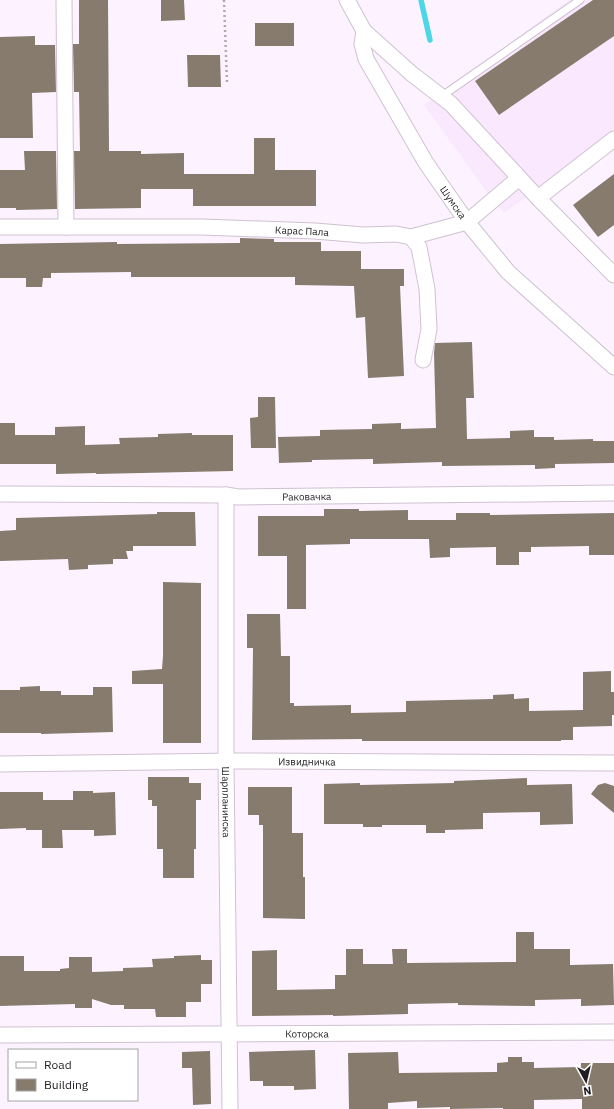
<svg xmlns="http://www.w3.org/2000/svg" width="614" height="1109" viewBox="0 0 614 1109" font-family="'IBM Plex Sans',sans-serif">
<rect width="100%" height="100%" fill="#fdf2ff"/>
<!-- built -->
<path fill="#fae8fe" d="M 569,0 L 614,0 L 614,134 L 504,213 L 486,191 L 424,105 Z"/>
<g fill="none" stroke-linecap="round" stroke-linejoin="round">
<!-- stream -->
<path stroke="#4cd7e6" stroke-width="5.5" d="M 421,0 L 430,40"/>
</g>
<!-- building -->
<path fill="#867b6d" d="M 79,0 L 108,0 L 109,151 L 141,151 L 141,154 L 184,153 L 184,174 L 254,174 L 254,138 L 275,138 L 275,170 L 316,170 L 316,206 L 193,206 L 193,189 L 141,189 L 141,208 L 75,209 L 74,151 L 80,151 L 79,92 L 74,92 L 73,44 L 79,44 Z
M 161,0 L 184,0 L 185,20 L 161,21 Z
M 593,0 L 614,0 L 614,36 L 499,115 L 475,81 Z
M 255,23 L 294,23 L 294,46 L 255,46 Z
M 35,36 L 35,45 L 55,45 L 56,92 L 32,93 L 33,138 L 0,138 L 0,37 Z
M 187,55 L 220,55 L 221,87 L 188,87 Z
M 24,151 L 56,151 L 57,209 L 16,210 L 16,208 L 0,208 L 0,170 L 25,170 Z
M 614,174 L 614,225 L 598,237 L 573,205 Z
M 240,238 L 274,239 L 274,242 L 321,242 L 321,251 L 361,251 L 361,269 L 404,269 L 404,286 L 400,286 L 404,376 L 368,378 L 365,317 L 356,318 L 354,286 L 295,285 L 295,277 L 131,277 L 131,272 L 51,273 L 51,278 L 43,278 L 42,287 L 26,287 L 26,278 L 0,278 L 0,244 L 117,242 L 117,244 L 240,243 Z
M 472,342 L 474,398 L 466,398 L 467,439 L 510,438 L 510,431 L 534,430 L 534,437 L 554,437 L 554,440 L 593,439 L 593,441 L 614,441 L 614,463 L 555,464 L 555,468 L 535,469 L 535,465 L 442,466 L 442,462 L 373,464 L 373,459 L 312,460 L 312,462 L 279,463 L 278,437 L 320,436 L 320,430 L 372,429 L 372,424 L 401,423 L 401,429 L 436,428 L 434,353 L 435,343 Z
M 258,397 L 275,397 L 276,448 L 251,448 L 250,418 L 258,417 Z
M 0,423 L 15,423 L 15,435 L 55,435 L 55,427 L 85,426 L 85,445 L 120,444 L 119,438 L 158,437 L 158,434 L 192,433 L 192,435 L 233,435 L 233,471 L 96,474 L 96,473 L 56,474 L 56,464 L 0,464 Z
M 324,509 L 359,509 L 359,511 L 408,510 L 408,520 L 456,520 L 456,513 L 490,513 L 490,515 L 614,513 L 614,555 L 589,555 L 589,546 L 531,547 L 531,552 L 519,552 L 519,565 L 496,565 L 496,547 L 450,548 L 450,557 L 430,558 L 429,539 L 350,539 L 350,544 L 306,545 L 306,609 L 287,609 L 287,556 L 258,556 L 258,516 L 324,516 Z
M 157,512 L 195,512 L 196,546 L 133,546 L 133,551 L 126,551 L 128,559 L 113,559 L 113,564 L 88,565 L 88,569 L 69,570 L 68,559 L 0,561 L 0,531 L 16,530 L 16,518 L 157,514 Z
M 163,582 L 201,583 L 201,743 L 163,743 L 163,684 L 132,684 L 132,671 L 162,669 L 163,656 Z
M 247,614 L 280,614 L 281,656 L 290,656 L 290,703 L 294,703 L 294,706 L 351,705 L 351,713 L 406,712 L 406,701 L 493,699 L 493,695 L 514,694 L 514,699 L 529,698 L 529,711 L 583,710 L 583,672 L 611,671 L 611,692 L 614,692 L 614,715 L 612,715 L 612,726 L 573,727 L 573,740 L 561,740 L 561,741 L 362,741 L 362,739 L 252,740 L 253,648 L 247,648 Z
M 40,686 L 40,691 L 61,691 L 61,695 L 93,695 L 93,687 L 112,687 L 113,732 L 41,734 L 41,733 L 0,733 L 0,690 L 20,690 L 20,687 Z
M 148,777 L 189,777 L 189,783 L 201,783 L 201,800 L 196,800 L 196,849 L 194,849 L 194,878 L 163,878 L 163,849 L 157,849 L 157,806 L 152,806 L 152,800 L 148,800 Z
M 527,778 L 527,785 L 572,784 L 573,824 L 540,825 L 540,812 L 483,813 L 483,829 L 445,830 L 445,833 L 426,833 L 426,825 L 382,825 L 382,827 L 363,827 L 363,824 L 324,824 L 324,784 L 360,783 L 360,785 L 454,783 L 454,781 Z
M 605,783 L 614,786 L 614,813 L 591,794 L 598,785 Z
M 248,787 L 292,787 L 292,833 L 303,833 L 303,877 L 305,877 L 305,919 L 263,918 L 263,825 L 259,825 L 259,815 L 248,815 Z
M 73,791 L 93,791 L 93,793 L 115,792 L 116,835 L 94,836 L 94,830 L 62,830 L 63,848 L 42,848 L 42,830 L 26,830 L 26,828 L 0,829 L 0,792 L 43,792 L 43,800 L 73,800 Z
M 516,932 L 534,932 L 534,949 L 570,949 L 570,965 L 613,964 L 614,1005 L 581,1006 L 581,999 L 535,1000 L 535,1006 L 458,1005 L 458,1003 L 408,1004 L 408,1014 L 333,1016 L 333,1015 L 252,1016 L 252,951 L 277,950 L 277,990 L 335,989 L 335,975 L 346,975 L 346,949 L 363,949 L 363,964 L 393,964 L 392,949 L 407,949 L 407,963 L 516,962 Z
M 201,955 L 201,960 L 212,960 L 212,984 L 201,984 L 201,1002 L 186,1002 L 186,1017 L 156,1017 L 155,1009 L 124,1009 L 124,1005 L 111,1005 L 92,999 L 92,1008 L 75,1008 L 75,1004 L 0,1006 L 0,956 L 24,956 L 24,971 L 60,971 L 60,969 L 69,968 L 69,957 L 92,957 L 92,972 L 123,971 L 123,968 L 153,967 L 152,959 L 174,958 L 174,956 Z
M 315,1050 L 316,1089 L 294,1090 L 294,1086 L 263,1086 L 263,1081 L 250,1081 L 249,1052 Z
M 210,1051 L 211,1104 L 193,1105 L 192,1068 L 182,1068 L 182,1052 Z
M 398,1052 L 399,1073 L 497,1072 L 497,1063 L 508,1062 L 508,1057 L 522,1057 L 522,1062 L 534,1062 L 534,1068 L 581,1067 L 581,1063 L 614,1063 L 614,1109 L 582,1109 L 582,1099 L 534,1100 L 534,1109 L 503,1109 L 503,1108 L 450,1109 L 450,1107 L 417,1108 L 417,1101 L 388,1103 L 388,1109 L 349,1109 L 348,1053 Z"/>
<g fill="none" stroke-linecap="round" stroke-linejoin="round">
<defs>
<path id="lane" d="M 442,96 L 580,0"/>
<g id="street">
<path d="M 64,0 L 66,227"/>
<path id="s1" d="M 347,0 L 364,31 L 362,44 L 366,59 L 426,163 L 467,222 L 508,272 L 614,367"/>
<path d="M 364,31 L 412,74 L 451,104 L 538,198 L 614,275"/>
<path d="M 538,198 L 614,139"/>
<path id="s2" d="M 0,227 L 202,227 L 315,231 L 363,235 L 396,234 L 411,237 L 419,247 L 427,289 L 429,329 L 423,360"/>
<path d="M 411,237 L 467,222 L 519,178"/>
<path id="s3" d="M 0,494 L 226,495 L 238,497 L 614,493"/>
<path id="s4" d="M 226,495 L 226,761 L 230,1109"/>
<path id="s5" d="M 0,764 L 238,761 L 614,763"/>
<path id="s6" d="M 0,1035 L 614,1032"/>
</g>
</defs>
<!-- lane casing -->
<use href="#lane" stroke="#cec2d1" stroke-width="9"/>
<!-- street casing -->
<use href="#street" stroke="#cec2d1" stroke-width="17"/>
<!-- path -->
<path stroke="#b0a7b1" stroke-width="2.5" stroke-dasharray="2 3" stroke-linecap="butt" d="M 224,0 L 227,83"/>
<!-- lane -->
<use href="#lane" stroke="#fff" stroke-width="7"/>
<!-- street -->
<use href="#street" stroke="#fff" stroke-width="15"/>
</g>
<g text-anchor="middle" stroke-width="4" stroke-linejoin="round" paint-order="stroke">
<!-- street labels -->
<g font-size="10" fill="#201c21" stroke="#fff">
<text dy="4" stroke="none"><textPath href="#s1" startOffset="232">Шумска</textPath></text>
<text dy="4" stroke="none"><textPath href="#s2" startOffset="302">Карас Пала</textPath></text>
<text dy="4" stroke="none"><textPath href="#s3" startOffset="307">Раковачка</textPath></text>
<text dy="4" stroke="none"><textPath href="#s5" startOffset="307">Извидничка</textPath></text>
<text dy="4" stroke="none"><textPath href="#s4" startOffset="307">Шарпланинска</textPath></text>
<text dy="4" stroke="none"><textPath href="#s6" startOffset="307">Которска</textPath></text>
</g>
</g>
<!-- legend -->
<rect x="8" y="1049" width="130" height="52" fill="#ffffff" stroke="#a6a4a6"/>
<rect x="16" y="1062" width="20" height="6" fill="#ffffff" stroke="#a6a4a6"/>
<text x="44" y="1069" font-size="12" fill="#201c21">Road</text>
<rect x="16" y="1079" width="20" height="12" fill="#867b6d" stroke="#a6a4a6"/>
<text x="44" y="1089" font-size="12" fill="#201c21">Building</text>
<!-- north arrow -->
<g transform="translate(586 1081) rotate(172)" stroke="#ffffff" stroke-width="3" paint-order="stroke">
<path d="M0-3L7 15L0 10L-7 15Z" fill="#201c21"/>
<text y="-6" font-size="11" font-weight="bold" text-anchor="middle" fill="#201c21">N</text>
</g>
</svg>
